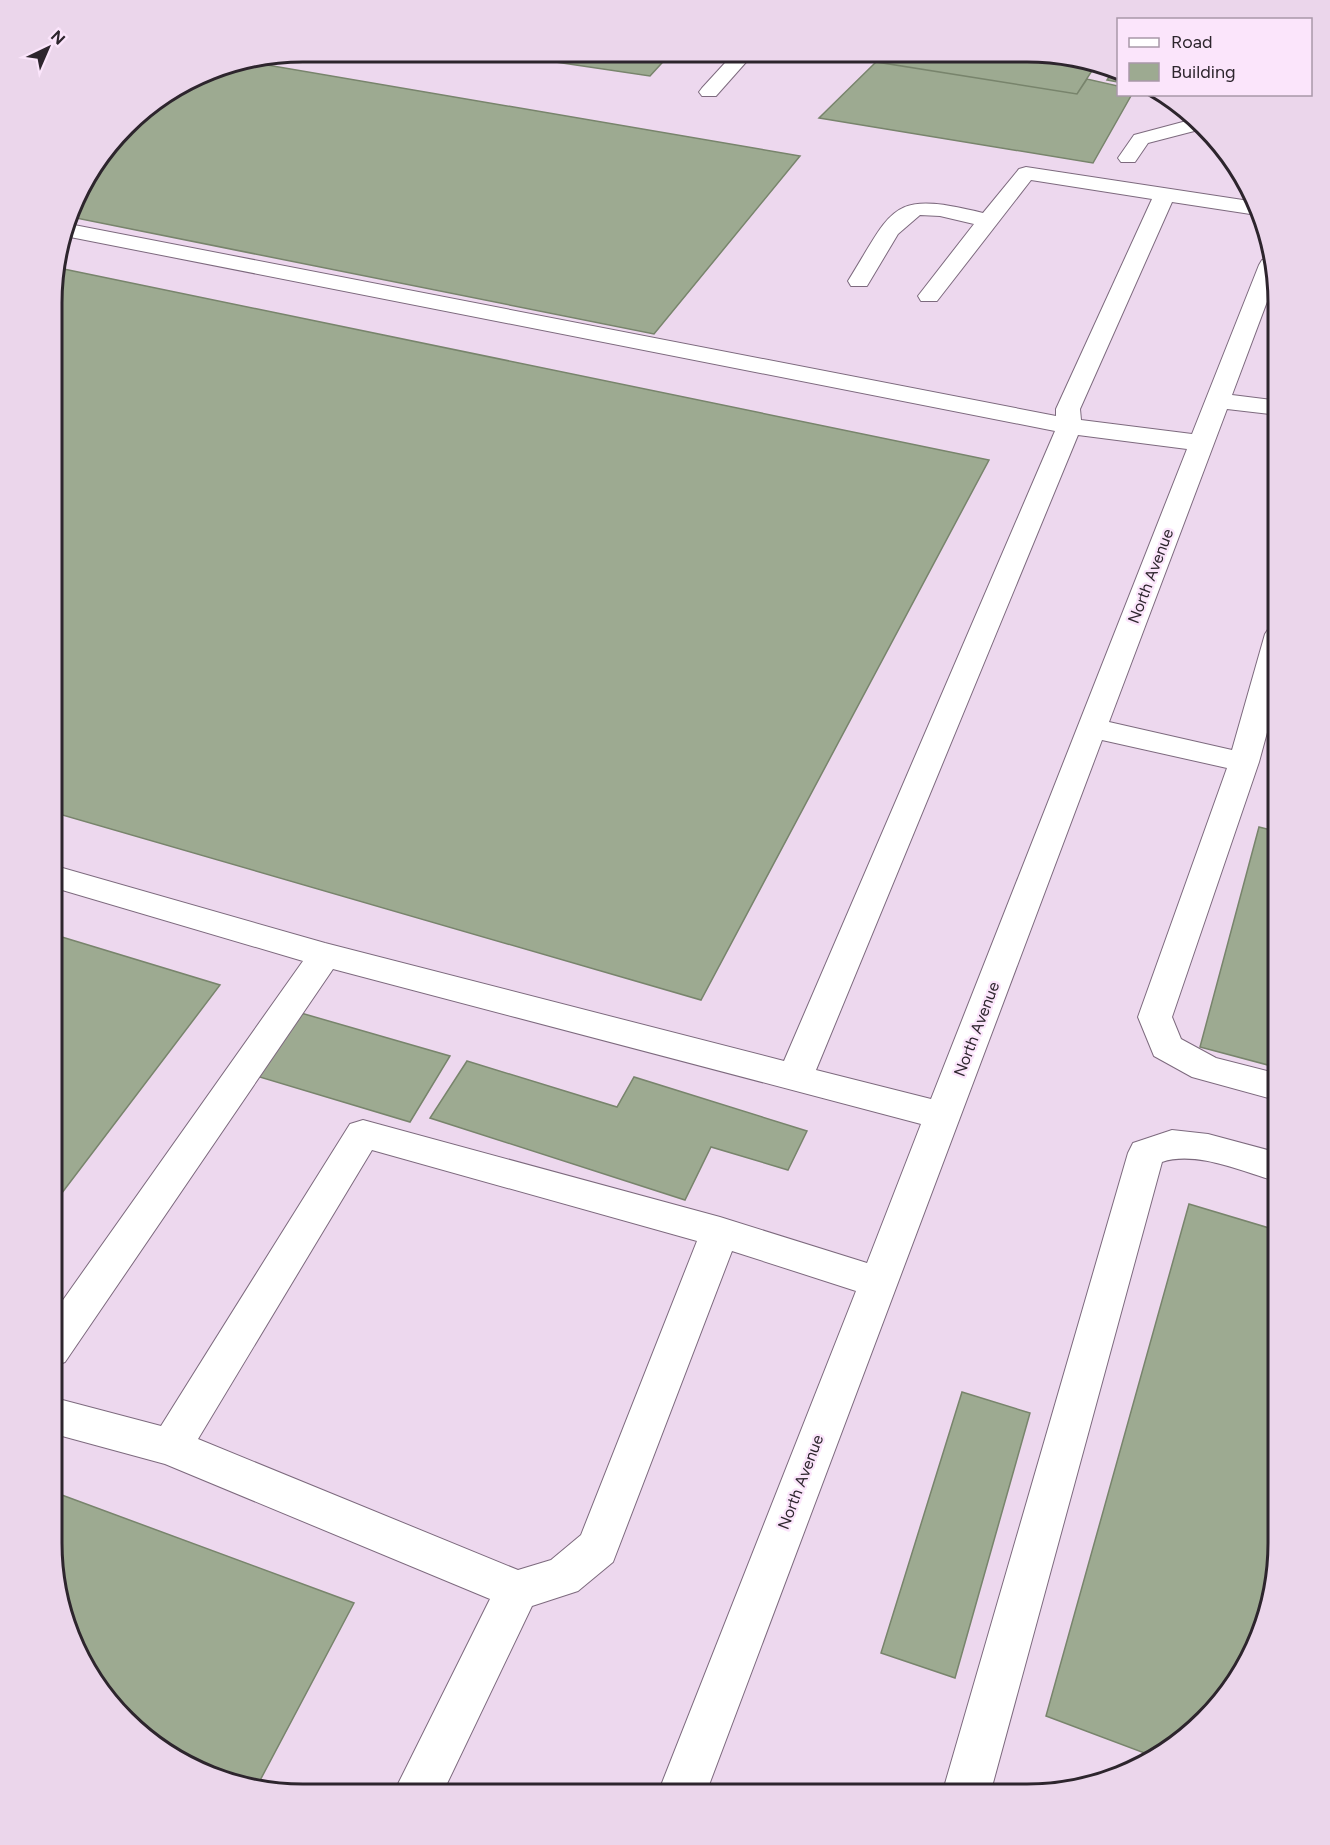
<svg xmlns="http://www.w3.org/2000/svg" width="1330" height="1845" viewBox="0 0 1330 1845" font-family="Figtree,sans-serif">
<rect width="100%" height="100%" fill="#edd8ee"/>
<!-- building -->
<path fill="#9daa91" stroke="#78846c" stroke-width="1.5" d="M 487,52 L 672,52 L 650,76 Z
M 814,52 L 1060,53 L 1097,63 L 1077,94 Z
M 244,61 L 800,156 L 654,334 L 71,217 L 85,177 L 137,113 L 222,64 Z
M 876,62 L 1077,94 L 1087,79 L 1118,86 L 1118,94 L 1132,94 L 1093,163 L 819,118 Z
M 1115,68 L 1118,69 L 1118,82 L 1107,80 Z
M 54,267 L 989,460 L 701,1000 L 52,812 Z
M 1259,827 L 1279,832 L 1279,1068 L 1200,1047 Z
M 52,934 L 220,985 L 52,1206 Z
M 294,1011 L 450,1056 L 410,1122 L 250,1074 Z
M 467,1061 L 617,1107 L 634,1077 L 807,1131 L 788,1170 L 711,1147 L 685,1200 L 430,1118 Z
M 1189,1204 L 1279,1231 L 1278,1559 L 1266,1623 L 1236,1682 L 1193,1732 L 1155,1757 L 1046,1716 Z
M 962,1392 L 1030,1413 L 955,1678 L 881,1653 Z
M 51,1491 L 354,1603 L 256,1788 L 207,1775 L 150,1742 L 77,1653 L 51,1542 Z"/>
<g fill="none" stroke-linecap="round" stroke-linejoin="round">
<defs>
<path id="minor" d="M 735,52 L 755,52 L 716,96 L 702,96 L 699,92 L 702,88 Z
M 1194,119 L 1202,129 L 1148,143 L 1135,162 L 1121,162 L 1118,158 L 1134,135 Z
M 1026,167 L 1256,202 L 1257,215 L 1172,202 L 1080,409 L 1081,420 L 1192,434 L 1259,265 L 1262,260 L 1269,259 L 1274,283 L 1232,395 L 1279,401 L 1279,415 L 1227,409 L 1109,722 L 1232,750 L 1265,634 L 1269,628 L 1279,626 L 1279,688 L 1259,762 L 1172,1017 L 1181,1039 L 1216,1058 L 1279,1074 L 1279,1101 L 1192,1077 L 1154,1056 L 1138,1017 L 1227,768 L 1102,740 L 706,1793 L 658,1793 L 856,1291 L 732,1251 L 613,1562 L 578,1591 L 532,1606 L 443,1792 L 394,1792 L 490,1599 L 165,1464 L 51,1433 L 51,1397 L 161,1426 L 350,1124 L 363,1120 L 720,1217 L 867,1263 L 921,1124 L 333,969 L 65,1362 L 51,1367 L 51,1317 L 303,961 L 52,887 L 52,865 L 325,943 L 784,1061 L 1055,431 L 65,236 L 69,224 L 1056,416 L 1056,409 L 1152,199 L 1031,180 L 937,301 L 921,301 L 918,296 L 974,224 L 940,216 L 920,215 L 898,234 L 867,286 L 851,286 L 848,281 C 894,207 890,190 983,213 L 1019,169 ZM 1078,435 L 1187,449 L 931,1099 L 816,1070 ZM 372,1150 L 697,1241 L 581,1535 L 551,1560 L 518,1570 L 198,1439 Z
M 1172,1130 L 1208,1134 L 1279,1153 L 1279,1182 C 1245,1173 1197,1150 1162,1162 L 990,1794 L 942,1794 L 1128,1153 L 1133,1143 Z"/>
</defs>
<!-- minor casing -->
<use href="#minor" stroke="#7d6a7e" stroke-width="2"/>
<!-- minor -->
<use href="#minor" fill="#fff" fill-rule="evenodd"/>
</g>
<g text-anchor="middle" stroke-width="4.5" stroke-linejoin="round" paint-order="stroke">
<!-- street labels -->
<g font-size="16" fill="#2d252d" stroke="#fbe5fb">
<text transform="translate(1150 576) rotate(-69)" y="6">North Avenue</text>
<text transform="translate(976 1029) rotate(-69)" y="6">North Avenue</text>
<text transform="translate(800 1482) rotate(-69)" y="6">North Avenue</text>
</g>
</g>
<!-- crop -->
<path d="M0 0H1330V1845H0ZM303 62H1027A241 241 0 0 1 1268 303V1543A241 241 0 0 1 1027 1784H303A241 241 0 0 1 62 1543V303A241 241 0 0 1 303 62Z" fill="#ebd6eb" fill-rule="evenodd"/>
<path fill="none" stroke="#2d252d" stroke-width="3" d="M303 62H1027A241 241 0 0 1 1268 303V1543A241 241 0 0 1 1027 1784H303A241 241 0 0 1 62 1543V303A241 241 0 0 1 303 62Z"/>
<!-- legend -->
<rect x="1117" y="18" width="195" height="78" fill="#fbe5fb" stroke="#a998a9" stroke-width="1.5"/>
<rect x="1129" y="38" width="30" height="9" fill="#ffffff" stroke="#a998a9" stroke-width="1.5"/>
<text x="1171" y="48" font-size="18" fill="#2d252d">Road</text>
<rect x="1129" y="63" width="30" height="18" fill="#9daa91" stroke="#a998a9" stroke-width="1.5"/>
<text x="1171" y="78" font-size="18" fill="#2d252d">Building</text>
<!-- north arrow -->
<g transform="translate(48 48) rotate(44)" stroke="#fbe5fb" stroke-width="4.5" paint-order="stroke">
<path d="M0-4.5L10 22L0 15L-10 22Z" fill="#2d252d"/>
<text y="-9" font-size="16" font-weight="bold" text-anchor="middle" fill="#2d252d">N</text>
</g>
</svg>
